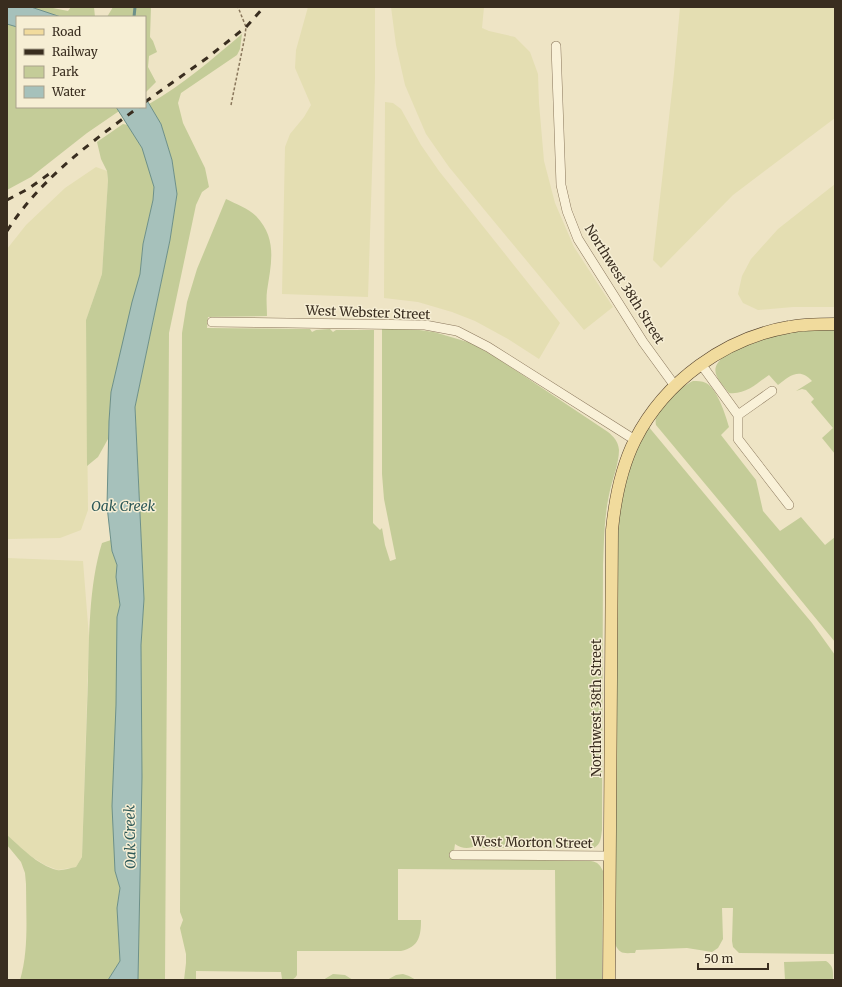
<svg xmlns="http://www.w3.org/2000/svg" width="842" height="987" viewBox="0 0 842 987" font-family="Merriweather,serif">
<rect width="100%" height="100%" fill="#eee4c5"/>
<!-- farmland -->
<path fill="#e4deb2" d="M 308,7 L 375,7 L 375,78 L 368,297 L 282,294 L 285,147 L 290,134 L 304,117 L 311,105 L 295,68 L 296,50 Z
M 391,7 L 484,7 L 482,28 L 489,31 L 515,37 L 530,52 L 538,74 L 539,103 L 544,161 L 555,203 L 574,247 L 613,307 L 584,330 L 449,167 L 426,134 L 405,85 L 396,45 Z
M 680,7 L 835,7 L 835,118 L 733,195 L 661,268 L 653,260 L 674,73 Z
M 385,102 L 393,103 L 401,109 L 421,145 L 439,171 L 560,323 L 539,359 L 508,339 L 475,321 L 452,312 L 418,302 L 384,298 Z
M 96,167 L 107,171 L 108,180 L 102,274 L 86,320 L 88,510 L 81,530 L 60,538 L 7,539 L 7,249 L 26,225 L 65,188 Z
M 835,184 L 835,307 L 793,307 L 758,310 L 743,303 L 738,294 L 742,276 L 751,259 L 778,229 Z
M 7,558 L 83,561 L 89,637 L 82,857 L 76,867 L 58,870 L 45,865 L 29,855 L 7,835 Z"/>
<!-- green -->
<path fill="#c4cc98" d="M 7,7 L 48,7 L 68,11 L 71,7 L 94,7 L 95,17 L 17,17 L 17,107 L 125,107 L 87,133 L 31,177 L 7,190 Z
M 113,7 L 151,7 L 150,37 L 153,41 L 157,52 L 149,56 L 148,67 L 156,82 L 145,93 L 145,17 L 107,17 Z
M 242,34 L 240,49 L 237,55 L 181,93 L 178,103 L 183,123 L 205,168 L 209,187 L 202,192 L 196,205 L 169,333 L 165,980 L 138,980 L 142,777 L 141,645 L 144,599 L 135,407 L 170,240 L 177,194 L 172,160 L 161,124 L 149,104 C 183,85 212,59 242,34 Z
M 123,124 L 128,125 L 142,148 L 148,164 L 154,187 L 153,200 L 143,244 L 140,274 L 111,392 L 108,439 L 98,457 L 87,466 L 86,320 L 102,274 L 108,180 L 107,171 L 101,159 L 97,142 Z
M 226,199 C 236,204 248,208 256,216 C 278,239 271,264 267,291 C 266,299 267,308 267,316 L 208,317 L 207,328 L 310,329 L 312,332 L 316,330 L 330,329 L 333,332 L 336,330 L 374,330 L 373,515 L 373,523 L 380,530 L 382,528 L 385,545 L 390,561 L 396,559 L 384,499 L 382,474 L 382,329 L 412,329 L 434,332 L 471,343 L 497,358 L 608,432 C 614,437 618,441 619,450 C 619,464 612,480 609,495 C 604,518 604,542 603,565 L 602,830 C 601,837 601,844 594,848 L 484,848 L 477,845 C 470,849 462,849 455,844 L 453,858 L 457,859 L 591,861 C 598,862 600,865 603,871 L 602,980 L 556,980 L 555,870 L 398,869 L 398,920 L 421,920 C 421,936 419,947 401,951 L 297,951 L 297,975 C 294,981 287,981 282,979 L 281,972 L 196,971 L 196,980 L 184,980 L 186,963 L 186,954 L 180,928 L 183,920 L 180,912 L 182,333 L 187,302 L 197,269 Z
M 835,328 L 835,454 L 822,438 L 833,428 L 811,402 L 814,399 L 806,390 L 802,389 L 796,391 L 812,381 C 800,367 789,376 778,385 L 769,375 C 757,383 746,395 729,393 C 717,378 707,369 726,355 L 725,352 L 787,331 Z
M 693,381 C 697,381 702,381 706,383 C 717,388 726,416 729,427 L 721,435 L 756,480 L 763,511 L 780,531 L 801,517 L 825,545 L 835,537 L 835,642 L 746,533 L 656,425 C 652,408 679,388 693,381 Z
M 648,426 L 812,623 L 835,655 L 835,954 L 739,953 L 733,947 L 732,941 L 733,908 L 722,908 L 723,939 L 718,948 L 712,952 L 687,948 L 636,950 L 635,953 C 624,953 620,955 615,944 L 617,519 L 628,467 Z
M 111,540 L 112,551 L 117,565 L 116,577 L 120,605 L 117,617 L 117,640 L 115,871 L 120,888 L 117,908 L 120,961 L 108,980 L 20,980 C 29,950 26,916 26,884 L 25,873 L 21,862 L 7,845 L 7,835 C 21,847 37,865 57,870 C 62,871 70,868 76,867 L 82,857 C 84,798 86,739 88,680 C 89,637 89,584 102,543 Z
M 826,961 C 834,966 833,972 833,980 L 785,980 L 784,962 Z
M 333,974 L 345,975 L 353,980 L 323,980 Z
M 403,974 L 409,976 L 416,980 L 387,980 L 396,975 Z"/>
<!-- water -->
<path fill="#a6c1bb" stroke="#6d9089" d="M 7,7 L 31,7 L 61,17 L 17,17 L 17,27 L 7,24 Z
M 145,97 L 161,124 L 172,160 L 177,194 L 170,240 L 135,407 L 144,599 L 141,645 L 142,777 L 138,980 L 108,980 L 120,961 L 117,908 L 120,888 L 115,871 L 112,806 L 116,705 L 117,617 L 120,605 L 116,577 L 117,565 L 112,551 L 107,506 L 109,421 L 111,392 L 132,302 L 140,274 L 143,244 L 153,200 L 154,187 L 142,148 L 116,107 L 145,107 Z"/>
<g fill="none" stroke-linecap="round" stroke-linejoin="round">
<!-- stream -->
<path stroke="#6d9089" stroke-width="3" d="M 134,17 L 135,7"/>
<defs>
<path id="minor" d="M 556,46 L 561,185 L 567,211 L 578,239 L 643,342 L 675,386
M 212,322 L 425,325 L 457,331 L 488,347 L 635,440
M 701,364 L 738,415 L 738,439 L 789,505
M 738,415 L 772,391
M 454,855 L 610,856"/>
<path id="major" d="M 609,980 L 612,530 C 615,499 621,468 635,440 C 665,381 725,338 789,327 C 804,324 820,324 835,324"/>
</defs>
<!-- minor casing -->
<use href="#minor" stroke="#89765b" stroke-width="10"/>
<!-- major casing -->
<use href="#major" stroke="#57442f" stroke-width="13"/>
<!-- path -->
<path stroke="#89765b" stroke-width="1.5" stroke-dasharray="3 2" stroke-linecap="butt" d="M 231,105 L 245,36 L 246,27 L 238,7"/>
<!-- minor -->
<use href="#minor" stroke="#f9f1d8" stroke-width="9"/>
<!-- major -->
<use href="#major" stroke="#f1db9d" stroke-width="12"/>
<!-- rail -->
<path stroke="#392d1f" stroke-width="3" stroke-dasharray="7 7" stroke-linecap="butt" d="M 145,102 L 207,58 L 246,27 L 264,7
M 7,200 L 28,189 L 49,174
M 7,231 C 40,179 90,143 139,107"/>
</g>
<g text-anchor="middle" stroke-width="3" stroke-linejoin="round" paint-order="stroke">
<!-- street labels -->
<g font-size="13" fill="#392d1f" stroke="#f6eed4">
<text transform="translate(625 284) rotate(58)" y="5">Northwest 38th Street</text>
<text transform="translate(368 312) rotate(2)" y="5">West Webster Street</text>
<text transform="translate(596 708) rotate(-90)" y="5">Northwest 38th Street</text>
<text transform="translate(532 842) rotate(1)" y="5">West Morton Street</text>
</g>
<!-- water labels -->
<g font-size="14" font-style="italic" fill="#2e5958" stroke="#f6eed4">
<text x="123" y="511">Oak Creek</text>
<text transform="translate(130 837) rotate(-91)" y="5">Oak Creek</text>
</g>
</g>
<!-- border -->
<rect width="842" height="987" fill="none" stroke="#392d1f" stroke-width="16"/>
<!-- legend -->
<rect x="16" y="16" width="130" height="92" fill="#f6eed4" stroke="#aaa18c"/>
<rect x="24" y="29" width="20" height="6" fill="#f1db9d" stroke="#aaa18c"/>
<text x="52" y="36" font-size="12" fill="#392d1f">Road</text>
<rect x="24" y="49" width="20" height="6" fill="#392d1f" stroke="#aaa18c"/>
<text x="52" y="56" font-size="12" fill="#392d1f">Railway</text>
<rect x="24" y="66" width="20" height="12" fill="#c4cc98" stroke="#aaa18c"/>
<text x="52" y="76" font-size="12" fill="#392d1f">Park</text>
<rect x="24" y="86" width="20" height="12" fill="#a6c1bb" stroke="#aaa18c"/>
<text x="52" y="96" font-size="12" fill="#392d1f">Water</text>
<!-- scale -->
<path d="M698 963v6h70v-6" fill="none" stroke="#392d1f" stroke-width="2"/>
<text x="704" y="963" font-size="12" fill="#392d1f" stroke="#f6eed4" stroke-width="3" paint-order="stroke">50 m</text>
</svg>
